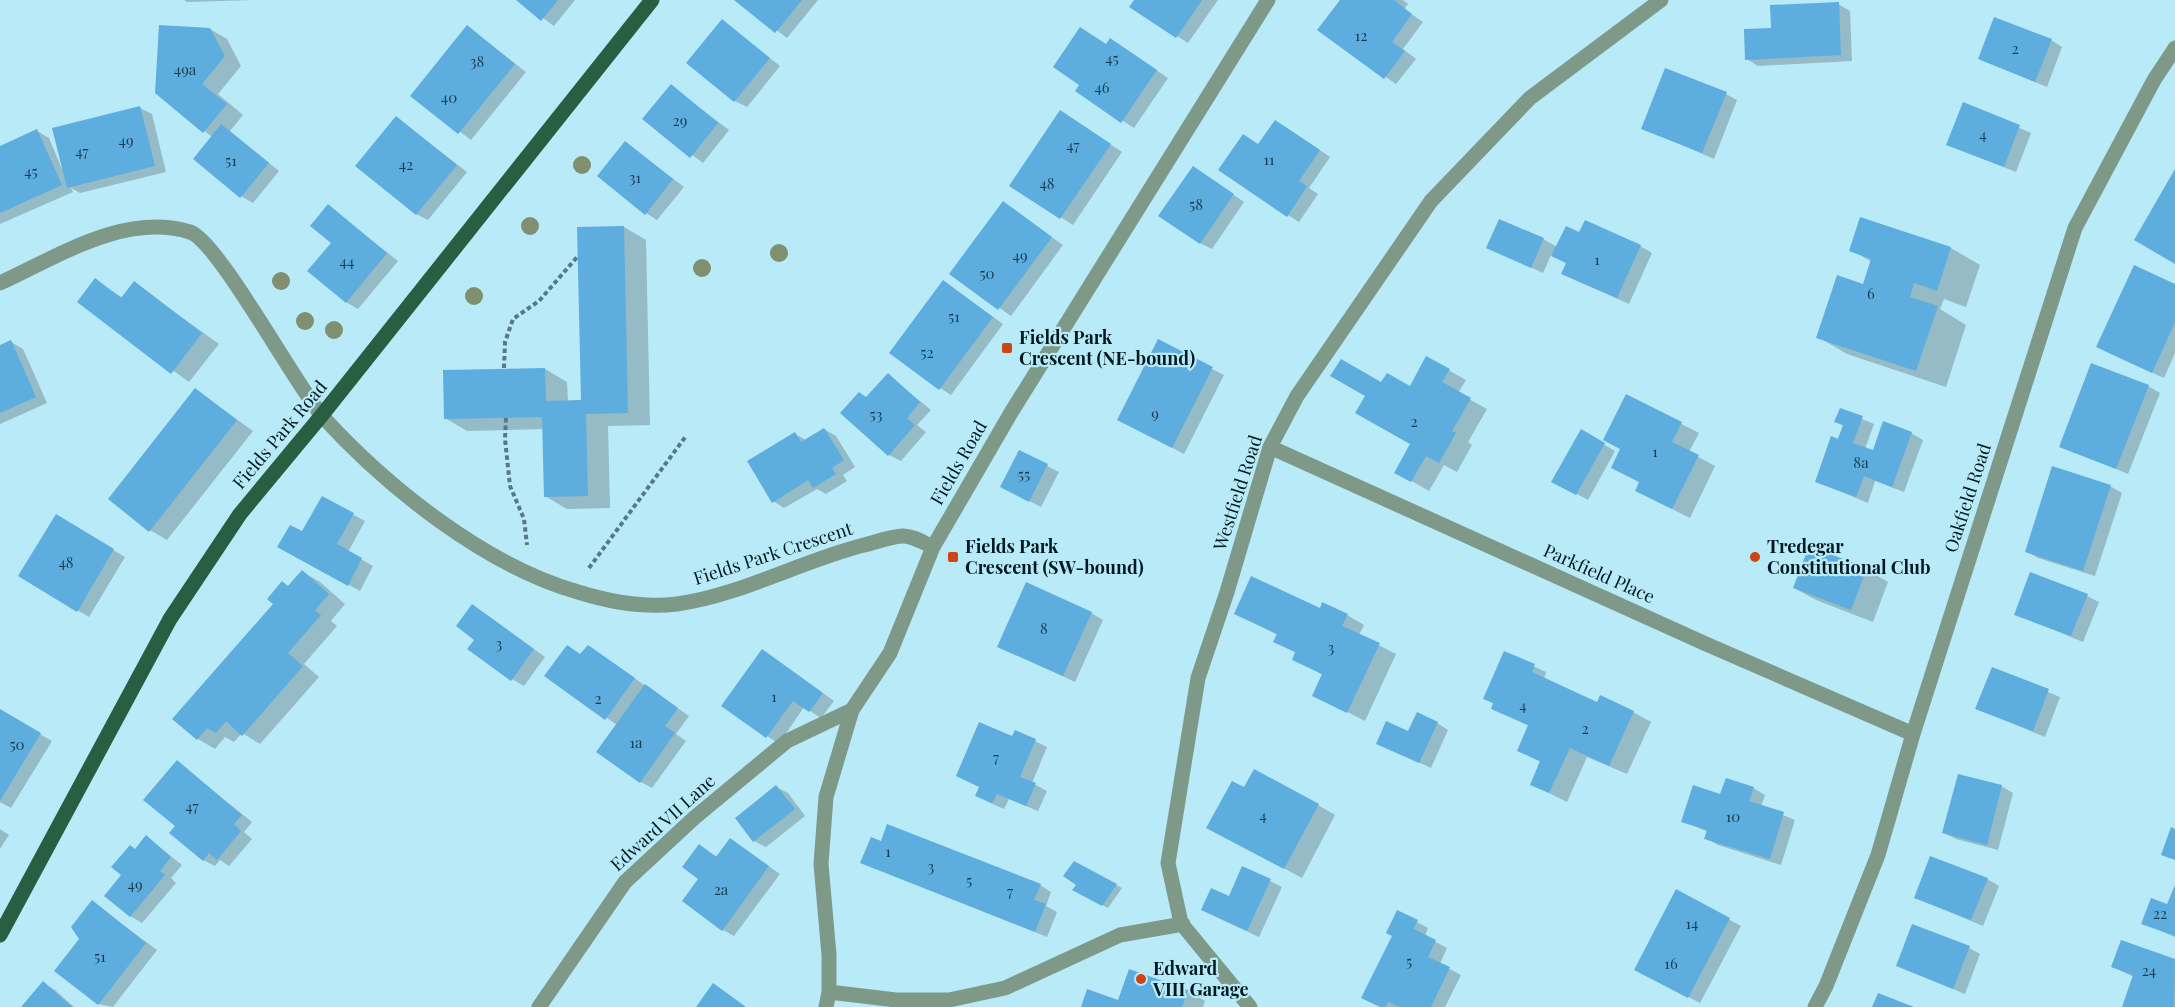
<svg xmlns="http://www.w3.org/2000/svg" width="2175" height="1007" viewBox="0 0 2175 1007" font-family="'Playfair Display',serif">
<rect width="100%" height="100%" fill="#b9eaf8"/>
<!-- shadow -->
<path fill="#0003" d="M 184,0 L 254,0 L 187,2 Z
M 518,0 L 575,0 L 554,26 Z
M 737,0 L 818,0 L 787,38 Z
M 1136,0 L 1218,0 L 1188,43 L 1131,6 Z
M 1342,0 L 1403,0 L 1408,4 L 1404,9 L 1423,22 L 1403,49 L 1416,59 L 1396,84 L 1319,30 Z
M 1838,4 L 1850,11 L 1852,61 L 1758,66 L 1747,59 L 1772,29 Z
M 723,21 L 780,66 L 747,107 L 735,101 Z
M 468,27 L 526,72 L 471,140 L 413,96 Z
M 210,29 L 227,39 L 241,66 L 218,94 L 243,115 L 230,131 L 279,171 L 253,203 L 241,196 L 212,137 L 157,92 Z
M 2051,40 L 2062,47 L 2047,87 L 1979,59 Z
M 1107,46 L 1122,47 L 1168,78 L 1134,128 L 1077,91 Z
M 671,86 L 729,130 L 703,163 L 644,119 Z
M 1726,94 L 1737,100 L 1714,159 L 1643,128 Z
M 1964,104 L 2031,133 L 2016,172 L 1948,145 Z
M 140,108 L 152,114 L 166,172 L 80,193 L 71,188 L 73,192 L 0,224 L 0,147 L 37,131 L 49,138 L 62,169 Z
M 397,118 L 467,172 L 428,220 L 416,214 Z
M 1072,119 L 1122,152 L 1073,225 L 1011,185 Z
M 1287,128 L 1330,157 L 1309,188 L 1318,194 L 1299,222 L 1288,215 L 1259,146 Z
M 626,143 L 684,187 L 657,220 L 646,213 Z
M 1205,175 L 1244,202 L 1212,249 L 1200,243 Z
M 1003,203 L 1063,245 L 1011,316 L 951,273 Z
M 328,206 L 398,261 L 358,309 L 346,302 L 333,242 Z
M 1861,219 L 1951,248 L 1980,265 L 1966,307 L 1944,299 L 1940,309 L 1966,325 L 1946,387 L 1847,354 L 1818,337 L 1864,286 L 1872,262 L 1851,250 Z
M 624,227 L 646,240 L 650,425 L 608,426 L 610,508 L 567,509 L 545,496 L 544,429 L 467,431 L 445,418 L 444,372 L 545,369 L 567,382 L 568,402 L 583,402 Z
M 1580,234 L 1640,246 L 1652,253 L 1629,304 L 1575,280 L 1568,264 L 1551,255 L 1543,273 L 1488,248 L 1543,239 L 1557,247 Z
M 95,280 L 123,298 L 134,283 L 219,344 L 189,382 L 79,302 Z
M 944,282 L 1003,324 L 951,395 L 940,388 Z
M 2175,285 L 2175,353 L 2164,378 L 2109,353 Z
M 11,342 L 23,349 L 47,403 L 0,424 L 0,347 Z
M 1427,358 L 1466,380 L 1458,393 L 1487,409 L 1468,442 L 1472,445 L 1457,472 L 1444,465 L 1429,491 L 1396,472 L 1412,444 L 1382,384 L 1410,388 Z
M 1212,369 L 1224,375 L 1184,454 L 1131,426 Z
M 888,375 L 931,410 L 917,425 L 926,432 L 901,461 L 889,455 L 867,398 Z
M 2148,386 L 2160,393 L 2128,474 L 2061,446 Z
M 196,390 L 253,431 L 167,540 L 150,530 Z
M 1627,396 L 1699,433 L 1689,452 L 1715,466 L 1690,518 L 1654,500 L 1621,449 Z
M 1840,410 L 1874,424 L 1865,449 L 1874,452 L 1911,433 L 1923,440 L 1904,492 L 1875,481 L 1868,503 L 1817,482 L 1844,426 L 1836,422 Z
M 824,429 L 836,436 L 855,467 L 843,475 L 847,481 L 826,494 L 817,489 L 784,508 L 773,501 L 795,434 L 806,440 Z
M 1581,431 L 1615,451 L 1588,500 L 1553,481 Z
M 1020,452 L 1059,472 L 1041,507 L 1014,493 Z
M 2110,486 L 2122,493 L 2095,576 L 2038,558 L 2026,551 Z
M 322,498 L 365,521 L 348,552 L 373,566 L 360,591 L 279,547 L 303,533 Z
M 56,516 L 125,557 L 89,617 L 20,576 Z
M 1866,569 L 1888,582 L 1873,622 L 1816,600 L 1794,588 Z
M 303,572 L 320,582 L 345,604 L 331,621 L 337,626 L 304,664 L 319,677 L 260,744 L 242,733 L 234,742 L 225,737 L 215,749 L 198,739 L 290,587 Z
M 2087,596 L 2099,602 L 2083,642 L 2015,614 Z
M 1320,610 L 1347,615 L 1364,625 L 1359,635 L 1396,654 L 1365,721 L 1314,695 L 1323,675 L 1294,660 L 1297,653 L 1275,642 L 1278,635 L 1235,613 Z
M 484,613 L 545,657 L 524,686 L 512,679 L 476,639 Z
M 1091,613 L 1103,620 L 1075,682 L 999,647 Z
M 588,646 L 689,716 L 676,734 L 686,741 L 652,788 L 641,782 L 617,725 L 547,676 L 581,656 Z
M 1504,653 L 1546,672 L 1544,679 L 1598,704 L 1633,712 L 1651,722 L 1627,774 L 1587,757 L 1567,802 L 1531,784 L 1541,762 L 1530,757 L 1529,726 L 1493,708 Z
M 774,658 L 834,701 L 821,718 L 804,707 L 779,744 L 723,706 Z
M 1992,669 L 2060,697 L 2045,737 L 1977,709 Z
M 0,711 L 52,741 L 11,808 L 0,802 Z
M 1437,723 L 1448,730 L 1431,768 L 1378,743 Z
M 1013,738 L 1035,741 L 1047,747 L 1032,783 L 1047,791 L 1038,811 L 1009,799 L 1004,809 L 988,802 L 977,795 L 980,787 L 958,776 Z
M 177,762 L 252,822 L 244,832 L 252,839 L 229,866 L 220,860 L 215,866 L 203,860 L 177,826 Z
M 2001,786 L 2013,793 L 1998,850 L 1956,839 L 1944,833 Z
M 776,787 L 788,793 L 805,816 L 766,847 L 754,841 Z
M 1753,788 L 1765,795 L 1761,806 L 1795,820 L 1781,865 L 1718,845 L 1706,838 L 1708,832 L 1683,821 L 1721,795 Z
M 1245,789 L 1318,805 L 1335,815 L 1302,878 L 1226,837 Z
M 0,829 L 9,835 L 0,849 Z
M 147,837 L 182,865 L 171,878 L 176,883 L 142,923 L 130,916 L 123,875 L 136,850 Z
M 731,840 L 780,874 L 734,936 L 723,930 L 700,878 L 699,846 L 718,857 Z
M 862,863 L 1040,885 L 1051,892 L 1046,906 L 1057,912 L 1047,937 Z
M 1074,863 L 1122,888 L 1108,908 L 1074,890 L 1078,884 Z
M 1987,879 L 1999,886 L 1983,926 L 1916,898 Z
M 1270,881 L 1282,887 L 1259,937 L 1214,916 L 1230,898 Z
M 2175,888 L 2175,937 L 2143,923 L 2168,906 Z
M 1676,891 L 1741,926 L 1700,1003 L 1647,976 Z
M 92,902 L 157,950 L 113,1007 L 98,1004 L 81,939 Z
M 1417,922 L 1428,928 L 1425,936 L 1447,948 L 1440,964 L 1461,975 L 1445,1007 L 1381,1007 Z
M 2122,942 L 2175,961 L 2175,1007 L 2123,1007 L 2134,977 L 2113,967 Z
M 1969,948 L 1980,954 L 1965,994 L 1898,966 Z
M 1130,971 L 1188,991 L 1205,1001 L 1203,1007 L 1083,1007 L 1119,1002 Z
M 43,983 L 55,990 L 74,1007 L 23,1007 Z"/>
<!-- building -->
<path fill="#5dadde" d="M 516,0 L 558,0 L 541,21 Z
M 734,0 L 802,0 L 775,33 Z
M 1134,0 L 1202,0 L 1176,38 L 1129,7 Z
M 1340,0 L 1394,0 L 1412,14 L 1392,42 L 1405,51 L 1384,79 L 1317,30 Z
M 1839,2 L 1841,55 L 1745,60 L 1744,29 L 1771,28 L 1770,5 Z
M 1994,17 L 2052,39 L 2035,82 L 1978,59 Z
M 722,19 L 770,58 L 734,102 L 686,63 Z
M 159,25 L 210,28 L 225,56 L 202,84 L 227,104 L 203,133 L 155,93 Z
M 467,25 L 515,64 L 458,134 L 410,96 Z
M 1080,27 L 1106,44 L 1110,38 L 1157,70 L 1121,123 L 1075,91 L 1079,85 L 1053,67 Z
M 1665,68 L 1727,92 L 1702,153 L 1641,129 Z
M 671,84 L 718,123 L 690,158 L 642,119 Z
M 1963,102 L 2020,125 L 2004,167 L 1946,145 Z
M 140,106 L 155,166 L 67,188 L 52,128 Z
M 1060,110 L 1111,144 L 1060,219 L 1009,186 Z
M 396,116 L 457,165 L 416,215 L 355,166 Z
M 1275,120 L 1320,150 L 1299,181 L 1307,186 L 1287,217 L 1218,170 L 1243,134 L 1258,144 Z
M 221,124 L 269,163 L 240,198 L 193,159 Z
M 37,129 L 62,185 L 0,213 L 0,146 Z
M 625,141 L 673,179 L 645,215 L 597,176 Z
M 1193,166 L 1234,194 L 1200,244 L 1158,216 Z
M 2175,169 L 2175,264 L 2134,240 Z
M 1003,201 L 1052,237 L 998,310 L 949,274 Z
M 328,204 L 387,253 L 346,303 L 307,271 L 331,243 L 310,226 Z
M 1860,217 L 1951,247 L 1937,291 L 1914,283 L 1910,297 L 1938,306 L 1916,371 L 1816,338 L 1837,275 L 1863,284 L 1871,259 L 1849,251 Z
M 1499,219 L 1544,238 L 1531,268 L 1486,248 Z
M 1585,220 L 1641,245 L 1617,298 L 1561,274 L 1566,263 L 1551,256 L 1566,226 L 1579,232 Z
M 624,226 L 628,413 L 586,414 L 588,496 L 544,497 L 542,417 L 444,419 L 443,370 L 545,368 L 546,401 L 581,400 L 577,227 Z
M 2134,265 L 2175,284 L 2175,322 L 2152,373 L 2096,347 Z
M 95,278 L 121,298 L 134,281 L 202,333 L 171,374 L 77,302 Z
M 943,280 L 993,317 L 939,390 L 889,353 Z
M 1158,339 L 1213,367 L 1172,448 L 1117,420 Z
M 11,340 L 36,397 L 0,413 L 0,345 Z
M 1426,356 L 1450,369 L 1442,382 L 1471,398 L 1452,431 L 1456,433 L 1439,463 L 1426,456 L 1411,482 L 1394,473 L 1410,444 L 1355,413 L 1365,396 L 1330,376 L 1341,359 L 1381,382 L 1387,373 L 1410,386 Z
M 2091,363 L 2149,385 L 2116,469 L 2059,447 Z
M 888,373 L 920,402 L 907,418 L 915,425 L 888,456 L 840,413 L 859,392 L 866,397 Z
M 195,388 L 237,420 L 149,532 L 108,499 Z
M 1626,394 L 1682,422 L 1672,442 L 1699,455 L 1672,509 L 1635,491 L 1639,482 L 1611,468 L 1620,449 L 1603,440 Z
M 1840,408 L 1863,416 L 1853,443 L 1873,450 L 1883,421 L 1912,432 L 1892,487 L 1864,476 L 1856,497 L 1815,482 L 1831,436 L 1838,439 L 1843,425 L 1834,422 Z
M 824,428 L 844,460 L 832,468 L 836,474 L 813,488 L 808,480 L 772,503 L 747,461 L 795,432 L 801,442 Z
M 1581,429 L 1605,443 L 1576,495 L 1551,482 Z
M 1019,450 L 1048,464 L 1029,502 L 1000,487 Z
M 2052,466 L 2111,485 L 2083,571 L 2025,552 Z
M 322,496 L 354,513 L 337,544 L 362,558 L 348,586 L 277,547 L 290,525 L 302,531 Z
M 56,514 L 114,549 L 77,612 L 18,576 Z
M 1809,546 L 1867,568 L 1851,610 L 1793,588 Z
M 302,570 L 329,594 L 315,610 L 321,615 L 288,653 L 303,666 L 242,736 L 226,721 L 216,733 L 207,728 L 197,740 L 172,719 L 273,604 L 267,599 L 282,581 L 288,586 Z
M 2030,572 L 2088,594 L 2071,636 L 2014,615 Z
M 1251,576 L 1320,608 L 1322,602 L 1348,614 L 1342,626 L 1380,643 L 1347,713 L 1312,696 L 1322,674 L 1292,660 L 1295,652 L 1273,642 L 1277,634 L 1234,614 Z
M 1026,582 L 1092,612 L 1063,676 L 997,647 Z
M 472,604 L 534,649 L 511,681 L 467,649 L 474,640 L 456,626 Z
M 567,645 L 580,654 L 588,645 L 635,678 L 605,720 L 544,676 Z
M 762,649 L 823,693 L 809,712 L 793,701 L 766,738 L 721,706 Z
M 1504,651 L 1535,664 L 1532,672 L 1597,702 L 1600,695 L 1634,711 L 1609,766 L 1570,748 L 1549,793 L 1530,785 L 1540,761 L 1517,751 L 1528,725 L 1491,709 L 1493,703 L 1483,699 Z
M 1992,667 L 2049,689 L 2033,731 L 1975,709 Z
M 645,684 L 678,708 L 665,726 L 675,733 L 640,783 L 596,752 Z
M 0,709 L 41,733 L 0,801 Z
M 1417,712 L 1438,722 L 1419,763 L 1376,744 L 1386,721 L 1408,731 Z
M 979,722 L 1012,736 L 1015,730 L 1036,739 L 1020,777 L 1036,783 L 1026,806 L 997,794 L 992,803 L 975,796 L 979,787 L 956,776 Z
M 177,760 L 242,815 L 234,824 L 241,831 L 217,860 L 209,853 L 203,861 L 169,833 L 175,826 L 143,800 Z
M 1254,769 L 1319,804 L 1284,869 L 1206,828 L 1232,781 L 1244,787 Z
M 1958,774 L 2002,785 L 1987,845 L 1942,833 Z
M 1726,778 L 1754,787 L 1749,801 L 1784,812 L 1770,859 L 1704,839 L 1707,830 L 1681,822 L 1693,785 L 1720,794 Z
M 776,785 L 795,809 L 753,842 L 735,818 Z
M 887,824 L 1041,884 L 1034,900 L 1046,904 L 1035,932 L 860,863 L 871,837 L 881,841 Z
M 2171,827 L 2175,829 L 2175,860 L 2161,855 Z
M 146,835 L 171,857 L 160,871 L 165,875 L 130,917 L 104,896 L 121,875 L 111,867 L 130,845 L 135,849 Z
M 730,838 L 769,866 L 722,931 L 682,901 L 698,879 L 682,867 L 699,844 L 716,857 Z
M 1930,856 L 1988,878 L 1971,920 L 1914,898 Z
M 1074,861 L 1117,884 L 1102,906 L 1072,890 L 1076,885 L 1063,876 Z
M 1242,866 L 1271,879 L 1247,931 L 1201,910 L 1211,888 L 1229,896 Z
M 2175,885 L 2175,936 L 2141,924 L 2151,898 L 2167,904 Z
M 1676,889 L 1730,918 L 1688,998 L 1634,970 Z
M 92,900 L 146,943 L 98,1005 L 54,971 L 79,939 L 71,927 Z
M 1397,910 L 1418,920 L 1414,929 L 1436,940 L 1428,957 L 1450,967 L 1431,1007 L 1400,1007 L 1388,1002 L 1385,1007 L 1380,1007 L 1361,998 L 1392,936 L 1386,933 Z
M 1912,924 L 1970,946 L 1953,989 L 1896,966 Z
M 2121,940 L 2175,959 L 2174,1007 L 2122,1007 L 2133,975 L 2111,967 Z
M 1129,969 L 1188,990 L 1182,1007 L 1081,1007 L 1087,989 L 1118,1000 Z
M 43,981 L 72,1007 L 21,1007 Z
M 713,983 L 746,1007 L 696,1007 Z
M 1878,993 L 1914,1007 L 1872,1007 Z"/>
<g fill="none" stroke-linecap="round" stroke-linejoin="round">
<!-- path -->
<path stroke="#567a84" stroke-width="4" stroke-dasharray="4.5 3" stroke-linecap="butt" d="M 504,368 L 505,342 L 513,319 L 539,301 L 578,256
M 506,418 L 505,439 L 510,486 L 524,519 L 527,545
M 589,568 L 686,436"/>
<!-- minor -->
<path stroke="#7e9988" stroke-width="15" d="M 0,283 C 57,257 125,212 190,232 C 218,241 296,386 323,417 C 388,488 486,566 578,592 C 610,602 644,608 677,604 C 741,595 801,561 864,545 C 876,542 889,537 902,536 C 911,535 924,543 933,547
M 1270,447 L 1706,644 L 1913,734
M 829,992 L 896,1000 L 949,1000 L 1005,988 L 1120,935 L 1183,924
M 539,1007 L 625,882 L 694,818 L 787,741 L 852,710
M 826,1007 L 829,992 L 829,955 L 821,864 L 826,797 L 852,710 L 890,653 L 933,547 L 1012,411 L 1268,0
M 1250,1007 L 1181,923 L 1168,863 L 1198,678 L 1227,592 L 1270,447 L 1297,396 L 1431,201 L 1530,98 L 1661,0
M 1815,1007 L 1826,986 L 1878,855 L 1913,734 L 2075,228 L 2154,80 L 2175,48"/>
<!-- major -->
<path stroke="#285e41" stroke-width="15" d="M 0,935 L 170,619 L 240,514 L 322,415 L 652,0"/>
</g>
<!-- trees -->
<g fill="#7f8f70">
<circle cx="582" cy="165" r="9"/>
<circle cx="530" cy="226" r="9"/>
<circle cx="779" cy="253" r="9"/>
<circle cx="702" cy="268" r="9"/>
<circle cx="281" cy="281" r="9"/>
<circle cx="474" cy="296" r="9"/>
<circle cx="305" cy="321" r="9"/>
<circle cx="334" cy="330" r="9"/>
</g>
<!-- markers -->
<g fill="#cc4514" stroke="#b9eaf8" stroke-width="2">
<rect x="1001" y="342" width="12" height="12" rx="3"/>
<rect x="947" y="551" width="12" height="12" rx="3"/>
<circle cx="1755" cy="557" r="6"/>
<circle cx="1141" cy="979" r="6"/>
</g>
<g text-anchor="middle" stroke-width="4.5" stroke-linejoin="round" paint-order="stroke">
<!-- number labels -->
<g font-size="15" fill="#173e50">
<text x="1361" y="41">12</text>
<text x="2015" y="54">2</text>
<text x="1112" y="64">45</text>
<text x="477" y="67">38</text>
<text x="185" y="75">49a</text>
<text x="1102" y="93">46</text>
<text x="449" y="103">40</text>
<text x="680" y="126">29</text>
<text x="1983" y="140">4</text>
<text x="126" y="146">49</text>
<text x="1073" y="151">47</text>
<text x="82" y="157">47</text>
<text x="1269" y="165">11</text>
<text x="231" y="166">51</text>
<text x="406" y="170">42</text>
<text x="31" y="177">45</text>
<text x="635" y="183">31</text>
<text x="1047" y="189">48</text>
<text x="1196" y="210">58</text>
<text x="1020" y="261">49</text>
<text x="1597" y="265">1</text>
<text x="347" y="267">44</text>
<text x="987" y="279">50</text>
<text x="1871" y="299">6</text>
<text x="954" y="322">51</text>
<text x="927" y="358">52</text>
<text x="1155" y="419">9</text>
<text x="876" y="420">53</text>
<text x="1414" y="427">2</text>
<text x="1655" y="457">1</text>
<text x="1861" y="468">8a</text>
<text x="1024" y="480">55</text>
<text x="66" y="568">48</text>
<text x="1044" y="634">8</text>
<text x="499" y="649">3</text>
<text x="1331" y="653">3</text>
<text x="774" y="702">1</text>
<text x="598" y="704">2</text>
<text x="1523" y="711">4</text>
<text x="1585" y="734">2</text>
<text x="636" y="748">1a</text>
<text x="17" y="750">50</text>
<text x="996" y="763">7</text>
<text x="192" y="812">47</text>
<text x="1263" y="821">4</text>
<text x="1733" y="822">10</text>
<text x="888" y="857">1</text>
<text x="931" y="872">3</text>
<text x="969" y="886">5</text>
<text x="135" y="890">49</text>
<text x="721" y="895">2a</text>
<text x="1010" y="897">7</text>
<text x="2160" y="919">22</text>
<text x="1692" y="929">14</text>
<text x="100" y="962">51</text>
<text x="1409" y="967">5</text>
<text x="1671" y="969">16</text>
<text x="2149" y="976">24</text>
</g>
<!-- poi labels -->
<g font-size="18" font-weight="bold" fill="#001920" stroke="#b9eaf8" text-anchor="start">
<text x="1019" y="344">Fields Park<tspan x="1019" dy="21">Crescent (NE-bound)</tspan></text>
<text x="965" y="553">Fields Park<tspan x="965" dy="21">Crescent (SW-bound)</tspan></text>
<text x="1767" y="553">Tredegar<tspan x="1767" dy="21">Constitutional Club</tspan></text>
<text x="1153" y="975">Edward<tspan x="1153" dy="21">VIII Garage</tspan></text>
</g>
<!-- street labels -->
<g font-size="18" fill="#001920" stroke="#b9eaf8">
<text transform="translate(280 435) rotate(-50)" y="6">Fields Park Road</text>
<text transform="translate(959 463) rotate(-60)" y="6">Fields Road</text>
<text transform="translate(1238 493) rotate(-72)" y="6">Westfield Road</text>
<text transform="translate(1968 498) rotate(-72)" y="6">Oakfield Road</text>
<text transform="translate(773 554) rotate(-18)" y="6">Fields Park Crescent</text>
<text transform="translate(1599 574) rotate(24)" y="6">Parkfield Place</text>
<text transform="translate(663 823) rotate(-42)" y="6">Edward VII Lane</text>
</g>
</g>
</svg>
